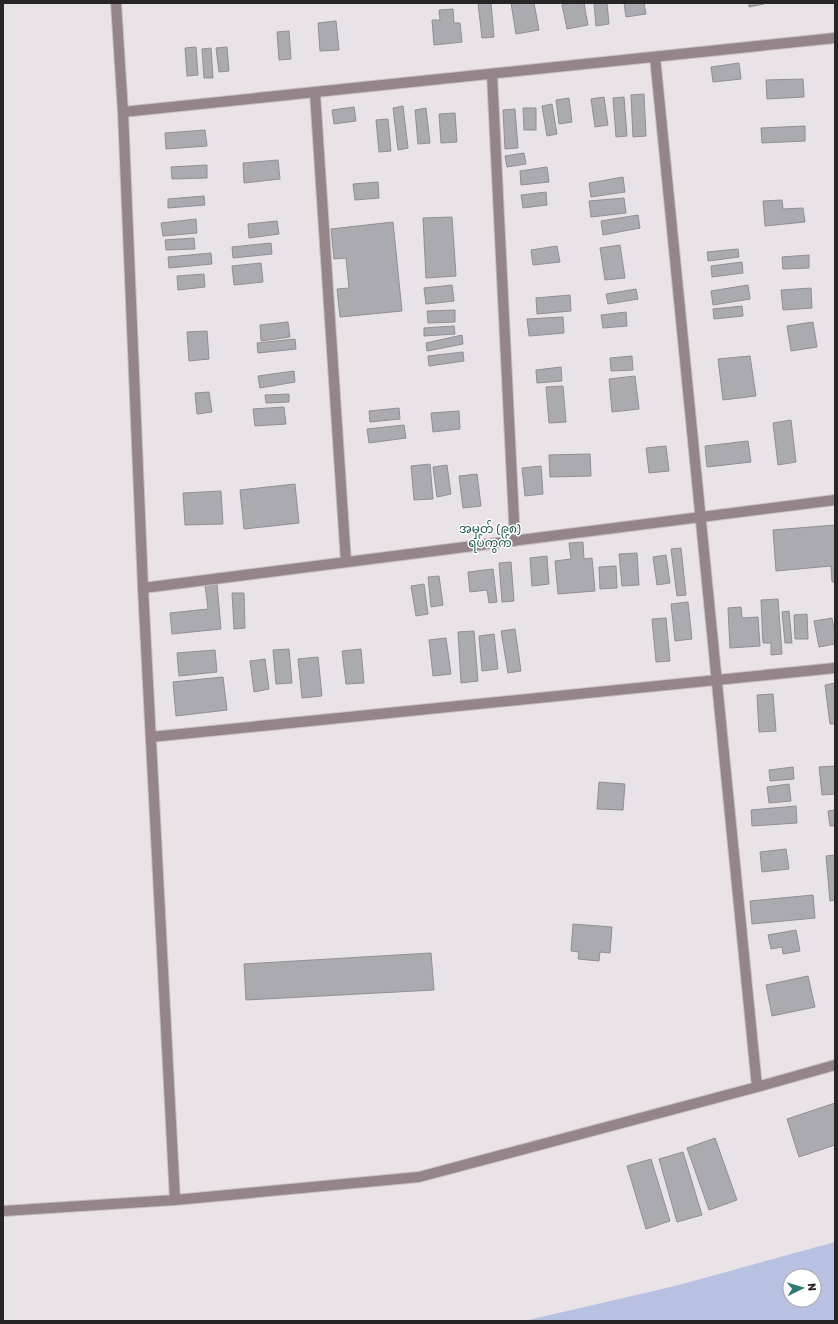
<svg xmlns="http://www.w3.org/2000/svg" width="838" height="1324" viewBox="0 0 838 1324" font-family="Rubik,'Noto Sans Myanmar',sans-serif">
<rect width="100%" height="100%" fill="#e9e2e7"/>
<!-- water -->
<path fill="#b8c1e1" fill-rule="evenodd" d="M 835,1242 L 835,1321 L 524,1321 L 675,1286 ZM 790,1276 L 814,1276 L 814,1300 L 790,1300 Z"/>
<!-- building -->
<path fill="#acaab1" stroke="#918e95" d="M 478,3 L 491,3 L 494,37 L 482,38 Z
M 511,3 L 534,3 L 539,30 L 516,34 Z
M 570,3 L 584,3 L 588,25 L 567,29 L 562,5 Z
M 594,3 L 607,3 L 609,24 L 596,26 Z
M 624,3 L 644,3 L 646,14 L 626,17 Z
M 749,3 L 763,3 L 764,4 L 749,7 Z
M 453,9 L 454,23 L 460,23 L 462,42 L 434,45 L 432,20 L 440,20 L 439,10 Z
M 336,21 L 339,50 L 320,51 L 318,23 Z
M 289,31 L 291,59 L 279,60 L 277,32 Z
M 196,47 L 198,75 L 187,76 L 185,48 Z
M 227,47 L 229,71 L 219,72 L 216,48 Z
M 211,48 L 213,78 L 204,78 L 202,49 Z
M 739,63 L 741,79 L 713,82 L 711,67 Z
M 803,79 L 804,97 L 767,99 L 766,80 Z
M 644,94 L 646,136 L 633,137 L 631,95 Z
M 604,97 L 608,125 L 595,127 L 591,99 Z
M 624,97 L 627,136 L 616,137 L 613,98 Z
M 569,98 L 572,122 L 559,124 L 556,100 Z
M 552,104 L 557,134 L 547,136 L 542,106 Z
M 403,106 L 408,148 L 398,150 L 393,108 Z
M 354,107 L 356,121 L 334,124 L 332,110 Z
M 426,108 L 430,143 L 418,144 L 415,110 Z
M 523,108 L 536,108 L 536,130 L 524,130 Z
M 515,109 L 518,148 L 505,149 L 503,110 Z
M 455,113 L 457,142 L 441,143 L 439,114 Z
M 388,119 L 391,151 L 379,152 L 376,120 Z
M 805,126 L 805,141 L 762,143 L 761,128 Z
M 205,130 L 207,146 L 166,149 L 165,133 Z
M 524,153 L 526,164 L 507,167 L 505,156 Z
M 278,160 L 280,179 L 244,183 L 243,163 Z
M 207,165 L 207,178 L 172,179 L 171,167 Z
M 547,167 L 549,182 L 521,185 L 520,171 Z
M 623,177 L 625,192 L 591,197 L 589,183 Z
M 378,182 L 379,198 L 355,200 L 353,184 Z
M 546,192 L 547,205 L 523,208 L 521,195 Z
M 204,196 L 205,205 L 168,208 L 168,199 Z
M 624,198 L 626,213 L 591,217 L 589,201 Z
M 782,200 L 783,209 L 803,208 L 805,222 L 765,226 L 763,201 Z
M 638,215 L 640,228 L 603,235 L 601,221 Z
M 452,217 L 456,276 L 426,278 L 423,218 Z
M 196,219 L 197,233 L 163,236 L 161,223 Z
M 277,221 L 279,234 L 249,238 L 248,224 Z
M 393,222 L 402,311 L 340,317 L 337,289 L 349,288 L 346,258 L 334,259 L 331,229 Z
M 194,238 L 195,249 L 166,250 L 165,240 Z
M 271,243 L 272,254 L 233,258 L 232,247 Z
M 620,245 L 625,278 L 605,280 L 600,248 Z
M 557,246 L 560,262 L 533,265 L 531,250 Z
M 738,249 L 739,257 L 708,261 L 707,252 Z
M 211,253 L 212,264 L 169,268 L 168,257 Z
M 809,255 L 809,268 L 783,269 L 782,257 Z
M 742,262 L 743,273 L 712,277 L 711,266 Z
M 261,263 L 263,282 L 234,285 L 232,266 Z
M 204,274 L 205,287 L 178,290 L 177,276 Z
M 452,285 L 454,301 L 426,304 L 424,288 Z
M 748,285 L 750,299 L 713,305 L 711,291 Z
M 811,288 L 812,308 L 783,310 L 781,290 Z
M 636,289 L 638,299 L 608,304 L 606,294 Z
M 570,295 L 571,311 L 537,314 L 536,298 Z
M 742,306 L 743,316 L 714,319 L 713,309 Z
M 455,310 L 455,322 L 428,323 L 427,311 Z
M 626,312 L 627,326 L 603,328 L 601,315 Z
M 563,317 L 564,333 L 529,336 L 527,319 Z
M 288,322 L 290,337 L 261,341 L 260,325 Z
M 813,322 L 817,347 L 791,351 L 787,326 Z
M 454,326 L 455,334 L 424,336 L 424,328 Z
M 207,331 L 209,359 L 189,361 L 187,332 Z
M 462,335 L 463,344 L 427,351 L 426,343 Z
M 295,339 L 296,349 L 258,353 L 257,343 Z
M 463,352 L 464,361 L 429,366 L 428,356 Z
M 632,356 L 633,370 L 611,371 L 610,358 Z
M 750,356 L 756,396 L 723,400 L 718,359 Z
M 561,367 L 562,381 L 537,383 L 536,370 Z
M 294,371 L 295,382 L 260,388 L 258,376 Z
M 635,376 L 639,409 L 612,412 L 609,379 Z
M 563,386 L 566,422 L 549,423 L 546,387 Z
M 209,392 L 212,412 L 197,414 L 195,393 Z
M 289,394 L 289,402 L 266,403 L 265,395 Z
M 284,407 L 286,424 L 255,426 L 253,409 Z
M 399,408 L 400,419 L 370,422 L 369,411 Z
M 459,411 L 460,429 L 433,432 L 431,413 Z
M 791,420 L 796,462 L 778,465 L 773,423 Z
M 404,425 L 406,438 L 369,443 L 367,429 Z
M 748,441 L 751,462 L 707,467 L 705,446 Z
M 666,446 L 669,471 L 649,473 L 646,448 Z
M 590,454 L 591,476 L 550,477 L 549,455 Z
M 430,464 L 433,499 L 414,500 L 411,466 Z
M 447,465 L 451,494 L 437,497 L 433,467 Z
M 541,466 L 543,494 L 525,496 L 522,468 Z
M 477,474 L 481,506 L 463,508 L 459,476 Z
M 295,484 L 299,523 L 244,529 L 240,490 Z
M 221,491 L 223,524 L 185,525 L 183,493 Z
M 835,525 L 835,582 L 832,582 L 831,566 L 776,571 L 773,530 Z
M 583,542 L 584,559 L 592,558 L 595,591 L 558,594 L 555,561 L 571,559 L 569,543 Z
M 681,548 L 686,595 L 677,596 L 671,549 Z
M 637,553 L 639,585 L 622,586 L 619,554 Z
M 666,555 L 670,583 L 657,585 L 653,557 Z
M 547,556 L 549,584 L 532,586 L 530,558 Z
M 511,562 L 514,601 L 502,602 L 499,563 Z
M 616,566 L 617,588 L 600,589 L 599,567 Z
M 493,569 L 497,602 L 489,603 L 487,590 L 470,592 L 468,572 Z
M 439,576 L 443,605 L 431,607 L 428,577 Z
M 217,584 L 221,629 L 172,634 L 170,613 L 208,609 L 205,585 Z
M 424,584 L 428,614 L 416,616 L 411,586 Z
M 232,593 L 244,593 L 245,628 L 234,629 Z
M 778,599 L 782,654 L 771,655 L 771,643 L 763,643 L 761,600 Z
M 688,602 L 692,639 L 675,641 L 671,604 Z
M 741,607 L 742,618 L 758,617 L 760,646 L 730,648 L 728,608 Z
M 789,611 L 792,643 L 785,643 L 782,612 Z
M 807,614 L 808,639 L 795,639 L 794,615 Z
M 666,618 L 670,661 L 656,662 L 652,619 Z
M 832,618 L 835,634 L 835,644 L 819,647 L 814,621 Z
M 515,629 L 521,671 L 508,673 L 501,631 Z
M 474,631 L 478,681 L 461,683 L 458,632 Z
M 494,634 L 498,669 L 482,671 L 479,636 Z
M 446,638 L 451,674 L 433,676 L 429,640 Z
M 289,649 L 292,683 L 276,684 L 273,650 Z
M 361,649 L 364,683 L 346,684 L 342,651 Z
M 215,650 L 217,672 L 179,676 L 177,653 Z
M 318,657 L 322,696 L 302,698 L 298,659 Z
M 265,659 L 269,689 L 254,692 L 250,661 Z
M 223,677 L 227,710 L 176,716 L 173,682 Z
M 835,683 L 835,724 L 830,724 L 825,685 Z
M 773,694 L 776,731 L 759,732 L 757,695 Z
M 835,766 L 835,794 L 822,795 L 819,767 Z
M 793,767 L 794,779 L 770,781 L 769,770 Z
M 599,782 L 625,784 L 623,810 L 597,809 Z
M 789,784 L 791,801 L 769,803 L 767,787 Z
M 796,806 L 797,823 L 752,826 L 751,810 Z
M 835,810 L 835,826 L 830,826 L 828,811 Z
M 786,849 L 789,869 L 762,872 L 760,852 Z
M 835,855 L 835,900 L 830,901 L 826,856 Z
M 813,895 L 815,918 L 752,924 L 750,901 Z
M 573,924 L 612,927 L 610,953 L 600,952 L 599,961 L 578,959 L 579,952 L 571,951 Z
M 796,930 L 800,951 L 783,954 L 782,947 L 771,949 L 768,935 Z
M 431,953 L 434,990 L 246,1000 L 244,964 Z
M 808,976 L 815,1007 L 772,1016 L 766,985 Z
M 835,1103 L 835,1145 L 799,1157 L 787,1119 Z
M 715,1138 L 737,1200 L 709,1210 L 687,1148 Z
M 683,1152 L 702,1215 L 677,1222 L 659,1159 Z
M 651,1159 L 670,1221 L 646,1229 L 627,1166 Z"/>
<g fill="none" stroke-linecap="round" stroke-linejoin="round">
<defs>
<path id="minor" d="M 116,3 L 123,112 L 143,588 L 175,1200
M 655,57 L 757,1087
M 492,74 L 515,541
M 315,93 L 346,562
M 123,112 L 835,38
M 143,588 L 835,500
M 151,737 L 835,668
M 3,1211 L 175,1200 L 419,1177 L 757,1087 L 835,1065"/>
</defs>
<!-- minor casing -->
<use href="#minor" stroke="#c6c0c4" stroke-width="12"/>
<!-- minor -->
<use href="#minor" stroke="#958489" stroke-width="10"/>
</g>
<g text-anchor="middle" stroke-width="3" stroke-linejoin="round" paint-order="stroke">
<!-- quarter labels -->
<g font-size="12" fill="#1f5954" stroke="#fff">
<text x="490" y="533">အမှတ် (၉၈)<tspan x="490" dy="14">ရပ်ကွက်</tspan></text>
</g>
</g>
<!-- border -->
<rect width="838" height="1324" fill="none" stroke="#282527" stroke-width="8"/>
<!-- north arrow -->
<g transform="translate(802 1288) rotate(85)"><circle r="19" fill="#ffffff" stroke="#a9a8a9"/>
<path d="M0-3L7 15L0 10L-7 15Z" fill="#307871"/>
<text y="-6" font-size="11" font-weight="bold" text-anchor="middle" fill="#282527">N</text>
</g>
</svg>
